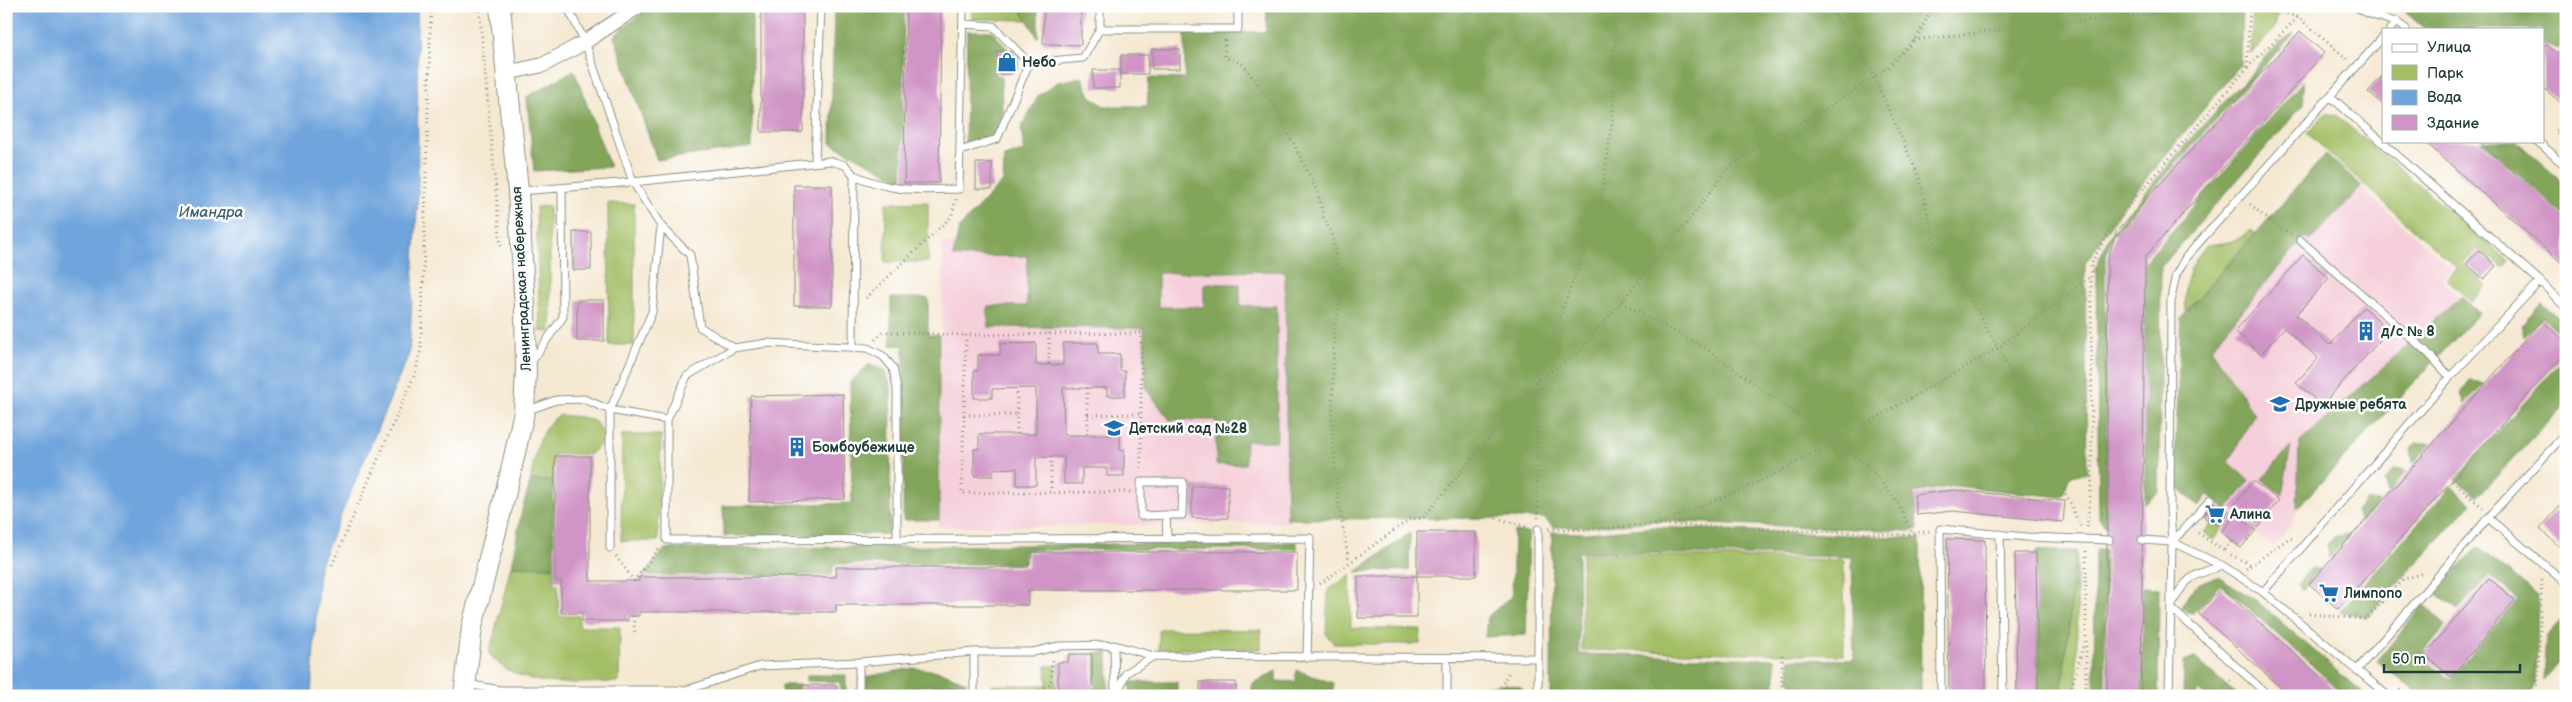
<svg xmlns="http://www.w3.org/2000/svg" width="2572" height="702" viewBox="0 0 2572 702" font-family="'Balsamiq Sans',sans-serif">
<rect width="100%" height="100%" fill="#fff"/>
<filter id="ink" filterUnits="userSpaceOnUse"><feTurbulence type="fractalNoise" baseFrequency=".02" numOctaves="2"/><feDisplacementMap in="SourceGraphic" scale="10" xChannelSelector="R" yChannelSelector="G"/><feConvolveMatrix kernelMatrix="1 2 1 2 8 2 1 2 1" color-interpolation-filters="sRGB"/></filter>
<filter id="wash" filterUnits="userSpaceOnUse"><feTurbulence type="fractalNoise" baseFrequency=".0096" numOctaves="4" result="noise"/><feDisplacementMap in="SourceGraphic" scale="20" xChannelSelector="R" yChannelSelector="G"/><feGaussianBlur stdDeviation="1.12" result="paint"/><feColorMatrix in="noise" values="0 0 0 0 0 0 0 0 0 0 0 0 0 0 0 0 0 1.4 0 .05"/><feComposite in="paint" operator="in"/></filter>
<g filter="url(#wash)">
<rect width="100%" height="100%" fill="#f5e8d1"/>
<!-- built -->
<path fill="#f5cfd9" d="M 2326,157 L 2452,269 L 2441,280 L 2470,307 L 2308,488 L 2291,525 L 2273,547 L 2256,535 L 2259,530 L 2236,512 L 2233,516 L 2208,496 L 2201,506 L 2174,483 L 2181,325 Z
M 1285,238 L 1289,523 L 938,527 L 943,244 Z"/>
<!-- green -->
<path fill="#a3be65" stroke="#617e4c" d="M 972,6 L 1025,6 L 1020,8 L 1027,20 L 972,19 Z
M 2253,7 L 2278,15 L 2274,29 L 2251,54 Z
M 2326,113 L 2337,116 L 2509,261 L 2503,268 L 2478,248 L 2463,264 L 2487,285 L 2472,302 L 2447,279 L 2457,268 L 2307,133 Z
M 928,202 L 928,262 L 885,262 L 886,203 Z
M 608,203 L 634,204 L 634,345 L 609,345 Z
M 549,206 L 551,332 L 540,331 L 536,207 Z
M 2251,230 L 2255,233 L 2186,311 C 2183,284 2189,265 2207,245 C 2225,243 2238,242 2251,230 Z
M 560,415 C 583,418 600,414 604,441 L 590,454 L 554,454 L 553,481 L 531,480 C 534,458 539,426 560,415 Z
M 622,435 L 661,435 L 658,541 L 621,541 Z
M 2227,513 L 2232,516 L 2213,540 L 2204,532 L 2212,523 L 2217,526 Z
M 2077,551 L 2077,696 L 2061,696 Z
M 1582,554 L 1844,560 L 1844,655 L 1582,650 Z
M 511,566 L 554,567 L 554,584 L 558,584 L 559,616 L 579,616 L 579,627 L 620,627 L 619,682 C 574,682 522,692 489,654 Z
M 1350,575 L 1351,628 L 1421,630 L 1420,644 L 1334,644 L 1326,634 L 1328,590 Z
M 1159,629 L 1261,630 L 1261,649 L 1159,649 Z
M 1046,666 L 1056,666 L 1056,696 L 992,696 L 991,685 L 1047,685 Z"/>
<!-- forest -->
<path fill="#82a55a" stroke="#507147" d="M 650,6 L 752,6 L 752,147 L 657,160 L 614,36 Z
M 834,6 L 904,6 L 902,181 L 831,143 Z
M 1019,6 L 1038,6 L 1038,38 Z
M 1267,6 L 2242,6 L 2240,65 L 2122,208 L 2085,263 L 2087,473 L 2070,476 L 2062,497 L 1954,486 L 1913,493 L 1918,529 L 1909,531 L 1654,521 L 1585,527 L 1553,527 L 1544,518 L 1287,519 L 1285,271 L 1158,273 L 1158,307 L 1204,307 L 1204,284 L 1240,284 L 1240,306 L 1277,306 L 1277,441 L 1246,441 L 1245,464 L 1216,465 L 1216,420 L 1170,420 L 1146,389 L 1144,328 L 988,327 L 988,306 L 1027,306 L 1027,256 L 953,257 L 959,228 L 1003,181 L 1004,157 L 1024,151 L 1021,128 L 1038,96 L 1058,82 L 1082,77 L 1090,96 L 1104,106 L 1147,106 L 1149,78 L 1185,79 L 1185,33 L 1266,32 Z
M 2398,6 L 2566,6 L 2566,40 L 2558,49 L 2545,43 L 2543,46 L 2543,29 L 2425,29 Z
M 967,31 L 992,31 L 1008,50 L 996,50 L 996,76 L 1001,76 L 1002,112 L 995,135 L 965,143 Z
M 2294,33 L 2111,236 L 2105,262 L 2107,528 L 2099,518 L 2096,268 L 2109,236 L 2192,137 L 2280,42 Z
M 574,70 L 610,167 L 534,171 L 527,97 Z
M 2303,81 L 2304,104 L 2161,267 L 2159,491 L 2145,504 L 2145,262 Z
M 2481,141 L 2516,141 L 2566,185 L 2566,217 Z
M 2326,154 L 2362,186 L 2311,240 L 2304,237 L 2211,348 L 2254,414 L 2229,462 L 2249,481 L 2227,510 L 2208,494 L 2199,506 L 2174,485 L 2181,318 Z
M 2462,296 L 2479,313 L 2297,508 L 2299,443 Z
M 891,298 L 928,298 L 928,335 L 939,335 L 939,520 L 903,520 L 904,346 L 891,345 Z
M 2541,303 L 2566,324 L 2566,339 L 2542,318 L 2523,337 L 2521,325 Z
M 2566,356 L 2566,403 L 2477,497 L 2456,479 Z
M 870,364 L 885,370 L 891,386 L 890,534 L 724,536 L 723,506 L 852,503 L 850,382 Z
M 2470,381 L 2484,383 L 2465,404 L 2461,393 Z
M 2416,443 L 2431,443 L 2413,463 L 2411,449 Z
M 2291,446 L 2282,495 L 2262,479 Z
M 2394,469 L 2406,471 L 2388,493 L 2384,482 Z
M 531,480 L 553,481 L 554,567 L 511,566 L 522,510 Z
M 2451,486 L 2471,504 L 2367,617 L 2340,611 Z
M 2366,500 L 2379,502 L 2361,523 L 2356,512 Z
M 1653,527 L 1920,538 L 1921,696 L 1799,696 L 1790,680 L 1789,659 L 1854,660 L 1852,557 L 1578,552 L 1579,654 L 1775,659 L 1775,696 L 1551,696 L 1552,532 L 1587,533 Z
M 1514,531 L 1529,533 L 1526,635 L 1485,637 L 1487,617 L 1512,596 Z
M 1410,533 L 1409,570 L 1356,572 Z
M 2350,534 L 2329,558 L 2327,544 L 2335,536 Z
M 1297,542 L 1297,549 L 1026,550 L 1025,564 L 834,564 L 832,575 L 643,575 L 665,549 Z
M 2478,547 L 2538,596 L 2536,685 L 2528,696 L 2421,696 L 2377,661 L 2424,604 L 2446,625 L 2421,655 L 2450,680 L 2518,599 L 2489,575 L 2458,610 L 2435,592 Z
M 2097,549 L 2105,549 L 2105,696 L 2094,696 L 2095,557 Z
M 2036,551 L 2077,551 L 2061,696 L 2038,696 Z
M 2310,568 L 2320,569 L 2303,590 L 2297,585 Z
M 2220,577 L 2258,602 L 2366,696 L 2346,696 L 2221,584 L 2192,614 L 2182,608 C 2189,589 2200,579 2220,577 Z
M 2143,587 L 2159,588 L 2158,696 L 2142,696 Z
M 2566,615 L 2566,654 L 2543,681 L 2546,636 Z
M 1108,652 L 1109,696 L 1095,696 L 1095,653 Z
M 2195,658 L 2238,696 L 2205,696 L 2197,689 L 2197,696 L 2183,696 L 2184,662 Z
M 913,668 L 939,671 L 966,682 L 966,696 L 958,696 L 957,686 L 917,686 L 916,696 L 866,696 L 866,677 Z
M 1296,670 L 1333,683 L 1333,696 L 1252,696 L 1252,684 L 1276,671 L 1276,681 L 1296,682 Z
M 807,675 L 846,675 L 846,696 L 841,696 L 840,682 L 807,681 Z
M 1130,682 L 1177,682 L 1177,696 L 1130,696 Z
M 1507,684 L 1521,687 L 1526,696 L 1464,696 L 1464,692 L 1469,688 Z
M 782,685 L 799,685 L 799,696 L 782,696 Z"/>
<!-- water -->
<path fill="#6fa4dc" stroke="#477088" d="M 6,6 L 417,6 L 418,192 L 409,354 L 319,567 L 311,696 L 6,696 Z"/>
<g id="blocks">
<!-- building -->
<path fill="#d095c6" d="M 761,6 L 803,6 L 803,132 L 761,132 Z
M 906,6 L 941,6 L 939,183 L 904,183 Z
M 1044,6 L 1081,6 L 1081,45 L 1043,44 Z
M 2300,31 L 2324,53 L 2145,257 L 2141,696 L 2107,696 L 2107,261 L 2116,232 Z
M 2546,44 L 2558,54 L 2561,51 L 2566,53 L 2566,107 L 2543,88 L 2543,47 Z
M 1152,49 L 1180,49 L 1180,69 L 1152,69 Z
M 997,51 L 1012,52 L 1016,54 L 1016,70 L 1011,74 L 998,74 Z
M 1121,55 L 1148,55 L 1148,74 L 1121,74 Z
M 1093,70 L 1120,70 L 1120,88 L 1093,88 Z
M 2383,75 L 2383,105 L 2368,92 Z
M 2566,110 L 2566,126 L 2558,119 Z
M 2424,141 L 2479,141 L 2566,219 L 2566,267 Z
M 976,163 L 992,163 L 992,189 L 976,189 Z
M 794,185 L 832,185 L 832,306 L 794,306 Z
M 573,232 L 591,232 L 591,270 L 573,270 Z
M 2479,250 L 2496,266 L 2484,279 L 2466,264 Z
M 2303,255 L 2329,278 L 2296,315 L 2330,345 L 2364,307 L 2389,330 L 2322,405 L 2296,383 L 2318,358 L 2284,328 L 2261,354 L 2235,331 Z
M 577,300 L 604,300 L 604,341 L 577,341 Z
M 2542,320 L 2566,342 L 2566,352 L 2338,609 L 2309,584 Z
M 1036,343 L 1036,365 L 1063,365 L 1063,343 L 1098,343 L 1098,354 L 1120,354 L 1120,371 L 1125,371 L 1125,396 L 1107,396 L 1107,388 L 1063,388 L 1064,435 L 1120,435 L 1120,450 L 1124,450 L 1124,476 L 1107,476 L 1107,468 L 1082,468 L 1082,484 L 1064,484 L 1064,457 L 1036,457 L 1036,485 L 1017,485 L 1017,468 L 993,469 L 993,476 L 974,476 L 974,449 L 979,449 L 979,434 L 1036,434 L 1036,388 L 992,389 L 992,398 L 974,398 L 974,371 L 978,371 L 978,355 L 1000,355 L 1000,344 Z
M 843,394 L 845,499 L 749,502 L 751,396 Z
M 555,456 L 590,456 L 590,581 L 639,581 L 639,577 L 836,577 L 836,567 L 1028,567 L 1028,552 L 1297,552 L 1297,590 L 1028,590 L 1028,605 L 836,605 L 836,612 L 639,612 L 639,616 L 628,616 L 628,621 L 582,621 L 582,613 L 561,613 L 561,581 L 555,581 Z
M 2253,481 L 2279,500 L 2258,528 L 2232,508 Z
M 1192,486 L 1228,486 L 1228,518 L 1192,518 Z
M 1954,490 L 2065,501 L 2063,522 L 1953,511 L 1917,515 L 1914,495 Z
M 2566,499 L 2566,553 L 2540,529 Z
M 2213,502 L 2227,513 L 2217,526 L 2203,516 Z
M 2236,514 L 2256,530 L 2241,548 L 2222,532 Z
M 1417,532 L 1476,532 L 1476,576 L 1417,576 Z
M 1947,539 L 1985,540 L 1986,696 L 1949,696 Z
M 2015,553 L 2036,553 L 2038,696 L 2017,696 Z
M 1358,576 L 1417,576 L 1417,618 L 1358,618 Z
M 2489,578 L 2515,600 L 2451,677 L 2425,655 Z
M 2221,588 L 2342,696 L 2290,696 L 2198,613 Z
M 1069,654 L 1092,654 L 1092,696 L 1058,696 L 1058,662 L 1068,662 Z
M 1200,682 L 1236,682 L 1236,696 L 1200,696 Z
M 801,685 L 837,685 L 837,696 L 801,696 Z
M 918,688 L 954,688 L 954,696 L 918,696 Z"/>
</g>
</g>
<g filter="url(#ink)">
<use href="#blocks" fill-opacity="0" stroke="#8a9282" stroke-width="1"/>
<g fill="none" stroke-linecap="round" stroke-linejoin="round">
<defs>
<path id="lane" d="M 567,6 L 585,42 L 633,182 L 661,226 L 690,255 L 700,327 L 734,348 L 767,343 L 867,348 L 883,356 L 893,368 L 897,388 L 897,540
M 1100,6 L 1100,29 L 1238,29 L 1238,6
M 2356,6 C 2371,19 2391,16 2406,29
M 963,24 L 993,26 L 1029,63 L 1083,58 L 1100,29
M 2390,29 L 2397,21
M 2331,97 L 2540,281
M 2537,141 L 2566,166
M 960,151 L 997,139 L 1029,63
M 815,162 L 821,6
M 854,175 C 895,193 916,190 959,189 L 963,6
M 520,191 L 633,182 L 830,161 L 845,165 L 854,175 L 853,347
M 2300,240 L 2427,352 L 2450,377
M 530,364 L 563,317 L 562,188
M 526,411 L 556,400 L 584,399 L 610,410 L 667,420 L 667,540 L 1310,538 L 1307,658
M 667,420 L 687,376 L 734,348
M 1166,515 L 1182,515 L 1183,482 L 1141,482 L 1141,516 L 1166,515 L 1167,538
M 2488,518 L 2566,583
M 2000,534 L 2003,696
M 2142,540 L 2172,542 L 2223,566 L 2263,592 L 2450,377 L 2540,281 L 2566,308
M 2172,542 L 2210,500
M 610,548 L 610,410 L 652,312 L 661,226
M 2223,566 C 2193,574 2183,578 2171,608 L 2269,696
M 2263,592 L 2357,670
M 1114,645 L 1115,693
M 1447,658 L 1447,696
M 467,684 L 500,690 L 687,690 L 760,666 L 859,662 L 974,652 L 1033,652 L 1059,646 L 1114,645 L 1154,656 L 1538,658
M 859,696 L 859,662
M 974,696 L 974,652
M 1116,696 L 1126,673 L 1154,656
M 1538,696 L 1538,529
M 1941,696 L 1940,529 L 2027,537 L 2109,540
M 2169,696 L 2172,542 L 2170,508 L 2171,298 L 2176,275 L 2186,257 L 2383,37
M 2388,696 L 2357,670 L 2488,518 L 2566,433"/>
<path id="street" d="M 506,73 L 543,65 L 585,42 L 639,6"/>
<path id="secondary" d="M 464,696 L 472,627 L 510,475 L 524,412 L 526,371 L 525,308 L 518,191 L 500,6"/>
</defs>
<!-- lane casing -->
<use href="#lane" stroke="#8a9282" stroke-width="9"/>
<!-- street casing -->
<use href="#street" stroke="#8a9282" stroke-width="16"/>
<!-- secondary casing -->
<use href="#secondary" stroke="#8a9282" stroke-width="22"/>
<!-- path -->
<path stroke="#8a9282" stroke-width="3" stroke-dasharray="1 4" stroke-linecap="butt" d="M 479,6 L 501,247
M 1829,6 L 1870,68 L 1919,177 L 1935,244 L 1979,313 L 2017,384 L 2081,528
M 2263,6 L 2298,17 L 2347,59
M 1225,40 L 1225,57 L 1242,64 L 1274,105 L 1317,190 L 1324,219 L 1333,236 L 1340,304 L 1334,329 L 1332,428 L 1338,499 L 1349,562
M 1914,40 L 2216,6
M 2247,67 L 2250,6
M 2566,118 L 2555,132 L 2566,141
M 2250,204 L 2270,222 L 2291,234
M 866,298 L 951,217 L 956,199
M 1621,302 L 1708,350 L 1868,466 L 1898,503 L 1913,535
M 1049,333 L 1049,365
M 875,340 L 884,332 L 966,335
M 1017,388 L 1017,434
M 1087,388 L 1088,435
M 964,415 L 1017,415
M 1088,415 L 1141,414
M 1051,457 L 1051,492
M 2452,481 L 2483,508
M 1130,492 L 962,493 L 966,335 L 1141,333 L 1141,470
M 1496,518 L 1528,527
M 1538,518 L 1536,381 L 1600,209 L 1613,114 L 1616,6
M 1655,525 L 1753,485 L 1827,446 L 1998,348 L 2090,277
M 2087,527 L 2092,476 L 2091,264 L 2113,224 L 2247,68 L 2298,17
M 1549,529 L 1587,530 L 1651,524 L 1906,535 L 1930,531
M 2198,533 L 2226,552
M 2224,550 L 2232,540
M 2086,551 L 2086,696
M 2231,555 L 2251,565
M 616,556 L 634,581 L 659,549
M 332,565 L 415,374 L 421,349 L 431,6
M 2246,569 L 2289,538 L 2293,539
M 1320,584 L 1410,519 L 1423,518 L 1536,381 L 1580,351 L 1691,218 L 1726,170 L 1776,134 L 1820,113 L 1888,67 L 1918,36 L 1933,6
M 2309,614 L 2366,619 L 2404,579 L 2424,573
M 633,616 L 635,634
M 2399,690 L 2406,696
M 1032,696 L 1051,683 L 1052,660
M 1496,696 L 1510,670
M 1639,696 L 1671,657
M 1782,696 L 1782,654
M 2069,696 L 2084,643
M 2217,696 L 2232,679
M 2537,696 L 2542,579"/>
<!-- lane -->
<use href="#lane" stroke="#fff" stroke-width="7"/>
<!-- street -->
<use href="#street" stroke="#fff" stroke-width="14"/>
<!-- secondary -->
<use href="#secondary" stroke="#fff" stroke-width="20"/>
</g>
</g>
<!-- icons -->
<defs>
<symbol id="shop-bare" viewBox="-9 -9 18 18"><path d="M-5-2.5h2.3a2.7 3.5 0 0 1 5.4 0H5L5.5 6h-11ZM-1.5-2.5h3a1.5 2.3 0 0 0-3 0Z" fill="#1f6fb2" stroke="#fff" stroke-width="2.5" paint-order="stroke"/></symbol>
<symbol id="building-bare" viewBox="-9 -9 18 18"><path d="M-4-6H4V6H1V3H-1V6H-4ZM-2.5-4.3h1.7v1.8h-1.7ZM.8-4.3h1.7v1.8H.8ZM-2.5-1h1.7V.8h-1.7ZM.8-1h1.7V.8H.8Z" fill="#1f6fb2" stroke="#fff" stroke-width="2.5" paint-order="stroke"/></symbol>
<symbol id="school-bare" viewBox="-9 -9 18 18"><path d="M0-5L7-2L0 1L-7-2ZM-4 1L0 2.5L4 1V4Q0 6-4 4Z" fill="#1f6fb2" stroke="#fff" stroke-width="2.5" paint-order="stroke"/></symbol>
<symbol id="supermarket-bare" viewBox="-9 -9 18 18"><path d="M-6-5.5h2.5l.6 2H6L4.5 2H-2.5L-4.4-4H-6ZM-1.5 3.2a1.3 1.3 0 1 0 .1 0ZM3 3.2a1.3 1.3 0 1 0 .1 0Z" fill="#1f6fb2" stroke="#fff" stroke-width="2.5" paint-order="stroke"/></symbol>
</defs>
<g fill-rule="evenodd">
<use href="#shop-bare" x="993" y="48" width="28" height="28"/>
<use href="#building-bare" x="2352" y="317" width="28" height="28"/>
<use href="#school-bare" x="2266" y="390" width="28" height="28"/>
<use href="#school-bare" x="1100" y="414" width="28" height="28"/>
<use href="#building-bare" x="783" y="433" width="28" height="28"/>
<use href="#supermarket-bare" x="2201" y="500" width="28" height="28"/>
<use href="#supermarket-bare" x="2315" y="579" width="28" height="28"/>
</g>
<g text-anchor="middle" stroke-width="5" stroke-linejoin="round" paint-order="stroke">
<!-- poi labels -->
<g font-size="14" font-weight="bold" fill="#1f3d34" stroke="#fff" text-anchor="start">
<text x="1022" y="67">Небо</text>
<text x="2381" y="336">д/с № 8</text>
<text x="2295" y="409">Дружные ребята</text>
<text x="1129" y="433">Детский сад №28</text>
<text x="812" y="452">Бомбоубежище</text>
<text x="2230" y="519">Алина</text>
<text x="2344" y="598">Лимпопо</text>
</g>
<!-- street labels -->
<g font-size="14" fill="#1f3d34" stroke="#fff">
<text transform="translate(521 279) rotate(-93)" y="5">Ленинградская набережная</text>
</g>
<!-- water labels -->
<g font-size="15" font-style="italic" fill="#3b616f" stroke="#fff">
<text x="211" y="217">Имандра</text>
</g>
</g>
<!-- margin -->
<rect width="2572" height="702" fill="none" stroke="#fff" stroke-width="25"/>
<!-- legend -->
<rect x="2382" y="28" width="162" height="115" fill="#ffffff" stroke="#a5b1ae"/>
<rect x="2392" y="44" width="25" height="8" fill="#ffffff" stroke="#a5b1ae"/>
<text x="2427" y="52" font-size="15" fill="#1f3d34">Улица</text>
<rect x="2392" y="65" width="25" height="15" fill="#a3be65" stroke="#a5b1ae"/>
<text x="2427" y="78" font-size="15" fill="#1f3d34">Парк</text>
<rect x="2392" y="90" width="25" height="15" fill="#6fa4dc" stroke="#a5b1ae"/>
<text x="2427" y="102" font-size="15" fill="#1f3d34">Вода</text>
<rect x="2392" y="115" width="25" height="15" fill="#d095c6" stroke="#a5b1ae"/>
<text x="2427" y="128" font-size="15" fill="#1f3d34">Здание</text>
<!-- scale -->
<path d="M2384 664v8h136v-8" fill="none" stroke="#1f3d34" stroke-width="2.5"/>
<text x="2392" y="664" font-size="15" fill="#1f3d34" stroke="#ffffff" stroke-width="4" paint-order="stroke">50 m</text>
</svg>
